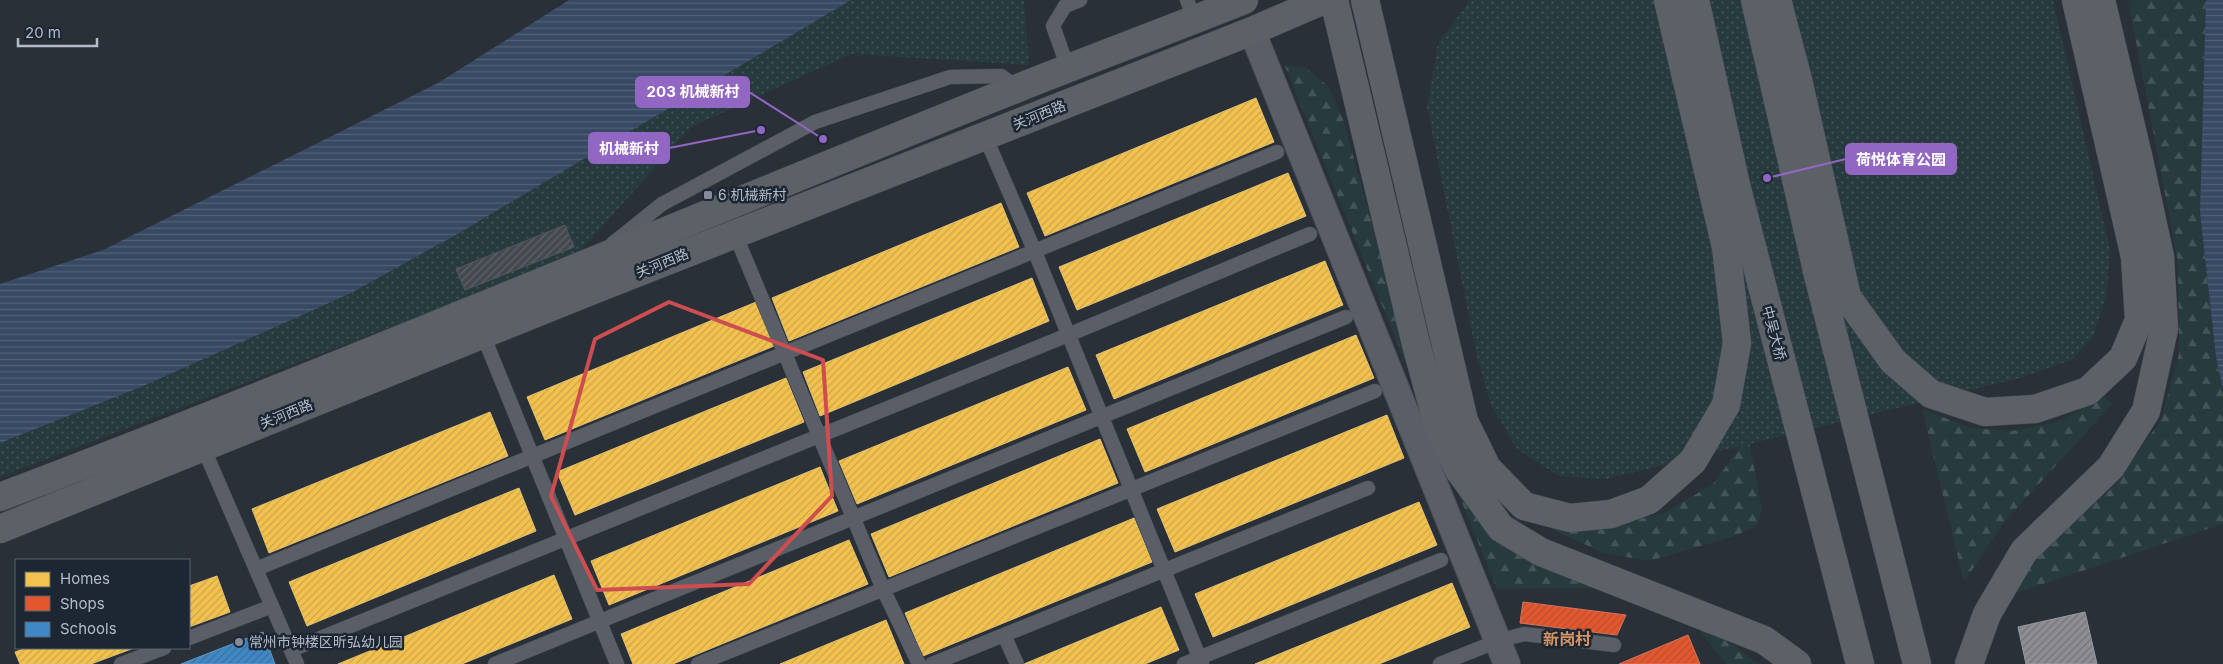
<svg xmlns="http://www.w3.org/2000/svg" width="2223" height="664" viewBox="0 0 2223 664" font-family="Inter,'Noto Sans SC',sans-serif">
<defs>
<pattern id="green-dots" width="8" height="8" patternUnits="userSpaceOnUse" patternTransform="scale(1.25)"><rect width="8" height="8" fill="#273a3e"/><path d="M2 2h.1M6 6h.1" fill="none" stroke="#445559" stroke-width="1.8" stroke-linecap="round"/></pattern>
<pattern id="forest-firs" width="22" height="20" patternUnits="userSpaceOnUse" patternTransform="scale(1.25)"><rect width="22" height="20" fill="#273a3e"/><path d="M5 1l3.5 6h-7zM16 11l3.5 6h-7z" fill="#445559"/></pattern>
<pattern id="water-rules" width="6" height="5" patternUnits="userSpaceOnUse" patternTransform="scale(1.25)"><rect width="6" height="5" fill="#384963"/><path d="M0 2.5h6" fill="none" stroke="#526178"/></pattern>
<pattern id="homes-hatch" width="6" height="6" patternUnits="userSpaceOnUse" patternTransform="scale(1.25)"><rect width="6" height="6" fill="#f2c14e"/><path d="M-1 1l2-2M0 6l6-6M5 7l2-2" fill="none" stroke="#cca64a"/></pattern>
<pattern id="shops-hatch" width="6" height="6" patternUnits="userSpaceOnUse" patternTransform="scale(1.25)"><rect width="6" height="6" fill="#e4572e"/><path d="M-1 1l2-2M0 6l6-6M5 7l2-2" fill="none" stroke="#b84f32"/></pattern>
<pattern id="schools-hatch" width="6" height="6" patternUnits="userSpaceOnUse" patternTransform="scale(1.25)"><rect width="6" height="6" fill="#3f88c5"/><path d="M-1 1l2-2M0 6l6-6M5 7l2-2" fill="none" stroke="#3c709c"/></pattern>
<pattern id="industry-hatch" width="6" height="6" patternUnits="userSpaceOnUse" patternTransform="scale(1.25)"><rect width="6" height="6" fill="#8d8d92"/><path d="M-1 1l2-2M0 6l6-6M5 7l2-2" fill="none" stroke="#737478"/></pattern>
<pattern id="building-hatch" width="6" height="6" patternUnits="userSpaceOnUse" patternTransform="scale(1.25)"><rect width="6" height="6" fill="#444950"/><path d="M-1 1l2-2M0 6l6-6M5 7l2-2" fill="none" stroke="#5d6168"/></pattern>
</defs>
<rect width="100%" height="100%" fill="#2a3038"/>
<!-- green -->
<path fill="url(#green-dots)" d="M 851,0 L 1024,0 L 1029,65 L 851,54 L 691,127 L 576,256 L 0,477 L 0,443 L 141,387 L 461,232 Z
M 1470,0 L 2053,0 L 2110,250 L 2106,297 L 2093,337 L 2071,360 L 2020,378 L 1606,479 L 1559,476 L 1517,449 L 1491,405 L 1476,353 L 1427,107 L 1438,44 Z"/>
<!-- forest -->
<path fill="url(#forest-firs)" d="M 2128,0 L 2206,0 L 2200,212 L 2216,357 L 2223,389 L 2223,524 L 2007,596 L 2046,547 L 2116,484 L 2161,420 L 2179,354 L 2178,262 Z
M 1285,66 L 1305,67 L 1328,86 L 1342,116 L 1400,324 L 1456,479 L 1610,588 L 1497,589 Z
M 2104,397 L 2113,403 L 2004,522 L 1964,582 L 1922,409 L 1971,428 L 2012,431 L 2057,422 Z
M 1748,436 L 1762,509 L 1757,526 L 1732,537 L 1649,561 L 1604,553 L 1551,529 L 1556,523 L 1597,529 L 1664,513 L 1713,484 Z
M 1694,624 L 1731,644 L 1759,664 L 1726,664 Z"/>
<!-- water -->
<path fill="url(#water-rules)" d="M 569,0 L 851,0 L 461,232 L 351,293 L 141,387 L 0,443 L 0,284 L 103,250 L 438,83 Z
M 2206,0 L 2223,0 L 2223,389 L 2216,357 L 2200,212 Z"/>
<!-- homes -->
<path fill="url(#homes-hatch)" stroke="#dfc073" d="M 1256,98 L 1274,142 L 1045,236 L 1027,193 Z
M 1288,173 L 1306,216 L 1077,310 L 1059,267 Z
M 1001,203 L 1019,247 L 789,341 L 772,298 Z
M 1325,261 L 1343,305 L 1114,399 L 1096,355 Z
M 1032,278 L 1049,321 L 820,416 L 803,372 Z
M 756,302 L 774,346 L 545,440 L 527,397 Z
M 1356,335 L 1374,378 L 1145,472 L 1127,429 Z
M 1068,367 L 1086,410 L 857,504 L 839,461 Z
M 786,378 L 804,422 L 575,515 L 557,472 Z
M 490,412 L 508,456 L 269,553 L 252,509 Z
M 1387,415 L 1404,458 L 1175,552 L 1157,509 Z
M 1100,439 L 1118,483 L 889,577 L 871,534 Z
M 820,467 L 838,511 L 609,605 L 591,561 Z
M 519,488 L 536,531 L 307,626 L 289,582 Z
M 1419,502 L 1437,545 L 1213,637 L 1195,594 Z
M 1134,518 L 1152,562 L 923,656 L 905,613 Z
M 849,540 L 868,584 L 673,664 L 633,664 L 621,634 Z
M 554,575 L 572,619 L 462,664 L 338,664 Z
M 217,576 L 230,612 L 189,627 L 189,586 Z
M 1452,583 L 1470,627 L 1379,664 L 1255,664 Z
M 1161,607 L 1179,650 L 1145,664 L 1024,664 Z
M 886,620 L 904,664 L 780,664 Z
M 26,648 L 134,648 L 91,664 L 20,664 L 15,652 Z"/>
<!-- shops -->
<path fill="url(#shops-hatch)" stroke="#d6755c" d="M 1523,602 L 1626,615 L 1617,635 L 1520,623 Z
M 1688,635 L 1700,664 L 1619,664 Z"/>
<!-- schools -->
<path fill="url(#schools-hatch)" stroke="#6298c6" d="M 263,632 L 275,664 L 181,664 Z"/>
<!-- industry -->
<path fill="url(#industry-hatch)" stroke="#999ba2" d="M 2085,612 L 2097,664 L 2026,664 L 2018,627 Z"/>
<!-- building -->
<path fill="url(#building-hatch)" stroke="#52575f" d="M 565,225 L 574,247 L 465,290 L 456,269 Z"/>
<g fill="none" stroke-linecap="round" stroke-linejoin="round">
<defs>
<path id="service" d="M 1187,0 L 1195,20
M 1068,68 L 1053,26 L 1065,6 L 1080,0
M 985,136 L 1035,252 L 1202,664
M 735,234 L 883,589 L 919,664
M 612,244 L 662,204 L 815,122 L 950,77 L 1001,76 L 1018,88
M 483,335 L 617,664
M 203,447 L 297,664
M 256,569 L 1277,152
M 1004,635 L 1017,664
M 189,638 L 272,606
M 291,650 L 1068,335 L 1310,234
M 121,664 L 164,648
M 495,664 L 1346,317
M 698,664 L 1375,391
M 932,664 L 1368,488
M 1184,664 L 1441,560
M 1440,664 L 1498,641 L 1524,634 L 1614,645"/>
<path id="minor" d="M 1252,31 L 1507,664"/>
<path id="primary" d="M 1334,0 L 1416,344 L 1438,425 L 1459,470 L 1501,528 L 1541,552 L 1764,640 L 1797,664
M 1365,0 L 1464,421 L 1487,468 L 1524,506 L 1570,518 L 1611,514 L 1649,500 L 1693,461 L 1726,405 L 1737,343 L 1726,247 L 1668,0
M 1695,0 L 1736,185 L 1860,664
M 1755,0 L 1818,275 L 1917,664
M 1777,0 L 1798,80 L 1847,297 L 1893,361 L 1931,394 L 1985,412 L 2035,409 L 2088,391 L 2123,358 L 2139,320 L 2135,257 L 2076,0
M 0,497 C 342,367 679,224 1018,88 C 1093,58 1169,30 1244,0
M 0,529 L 593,290 L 1252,31 L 1324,0
M 1969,664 L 1987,614 L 2024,551 L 2111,467 L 2146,411 L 2164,329 L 2160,257 L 2139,160 L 2101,0"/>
</defs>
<!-- service casing -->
<use href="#service" stroke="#484c53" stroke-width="15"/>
<!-- minor casing -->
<use href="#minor" stroke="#484c53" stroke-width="28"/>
<!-- primary casing -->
<use href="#primary" stroke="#484c55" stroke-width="29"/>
<!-- service -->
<use href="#service" stroke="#5a5e66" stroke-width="14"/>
<!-- minor -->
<use href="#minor" stroke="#5a5e66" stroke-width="26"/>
<!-- primary -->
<use href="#primary" stroke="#5c6168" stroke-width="28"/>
</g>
<!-- marked area -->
<path fill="none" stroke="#ce4d50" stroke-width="4" stroke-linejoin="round" d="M 669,302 L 823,360 L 832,496 L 749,584 L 597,590 L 551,496 L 595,339 Z"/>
<!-- markers -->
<g fill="#848b96" stroke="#1d2633" stroke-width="2">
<rect x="703" y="190" width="10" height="10" rx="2.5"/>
<circle cx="239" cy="642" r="5"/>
</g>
<g text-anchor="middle" stroke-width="5" stroke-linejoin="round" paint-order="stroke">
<!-- street labels -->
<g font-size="14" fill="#b4bcc9" stroke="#1d2633">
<text transform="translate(1039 115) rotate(-22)" y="5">关河西路</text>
<text transform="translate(662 263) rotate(-22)" y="5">关河西路</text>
<text transform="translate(1774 333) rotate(75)" y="5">中吴大桥</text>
<text transform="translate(286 414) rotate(-22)" y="5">关河西路</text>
</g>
<!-- poi labels -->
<g font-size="14" fill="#b4bcc9" stroke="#1d2633" text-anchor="start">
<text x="718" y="200">6 机械新村</text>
<text x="249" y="647">常州市钟楼区昕弘幼儿园</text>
</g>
<!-- quarter labels -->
<g font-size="16" font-weight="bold" fill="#d59563" stroke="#1d2633">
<text x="1567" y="645">新岗村</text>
</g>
</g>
<!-- callouts -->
<path fill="none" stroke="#9266c3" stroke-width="2" d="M823 139L749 92M761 130L669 148M1767 178L1846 159"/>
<g fill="#9266c3" stroke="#1d2633" stroke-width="2">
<circle cx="823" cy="139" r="5"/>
<circle cx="761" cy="130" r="5"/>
<circle cx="1767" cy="178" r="5"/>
</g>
<g fill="#9266c3" stroke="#9266c3" stroke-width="2">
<rect x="636" y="77" width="113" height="30" rx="5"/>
<rect x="589" y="133" width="80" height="30" rx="5"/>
<rect x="1846" y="144" width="110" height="30" rx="5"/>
</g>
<g font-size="15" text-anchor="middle" font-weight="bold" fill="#fff">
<text x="693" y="97">203 机械新村</text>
<text x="629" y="154">机械新村</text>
<text x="1901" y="165">荷悦体育公园</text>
</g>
<!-- legend -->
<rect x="15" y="559" width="175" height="90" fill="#1d2633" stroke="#59626f"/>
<rect x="25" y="572" width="25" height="15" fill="#f2c14e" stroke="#59626f"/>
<text x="60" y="584" font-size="15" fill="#b4bcc9">Homes</text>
<rect x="25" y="596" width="25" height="15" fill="#e4572e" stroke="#59626f"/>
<text x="60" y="609" font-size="15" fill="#b4bcc9">Shops</text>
<rect x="25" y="622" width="25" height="15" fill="#3f88c5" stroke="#59626f"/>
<text x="60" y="634" font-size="15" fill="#b4bcc9">Schools</text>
<!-- scale -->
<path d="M18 38v8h79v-8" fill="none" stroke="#b4bcc9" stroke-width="2.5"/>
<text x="25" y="38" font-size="15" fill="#b4bcc9" stroke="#1d2633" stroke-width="4" paint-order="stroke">20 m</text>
</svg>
